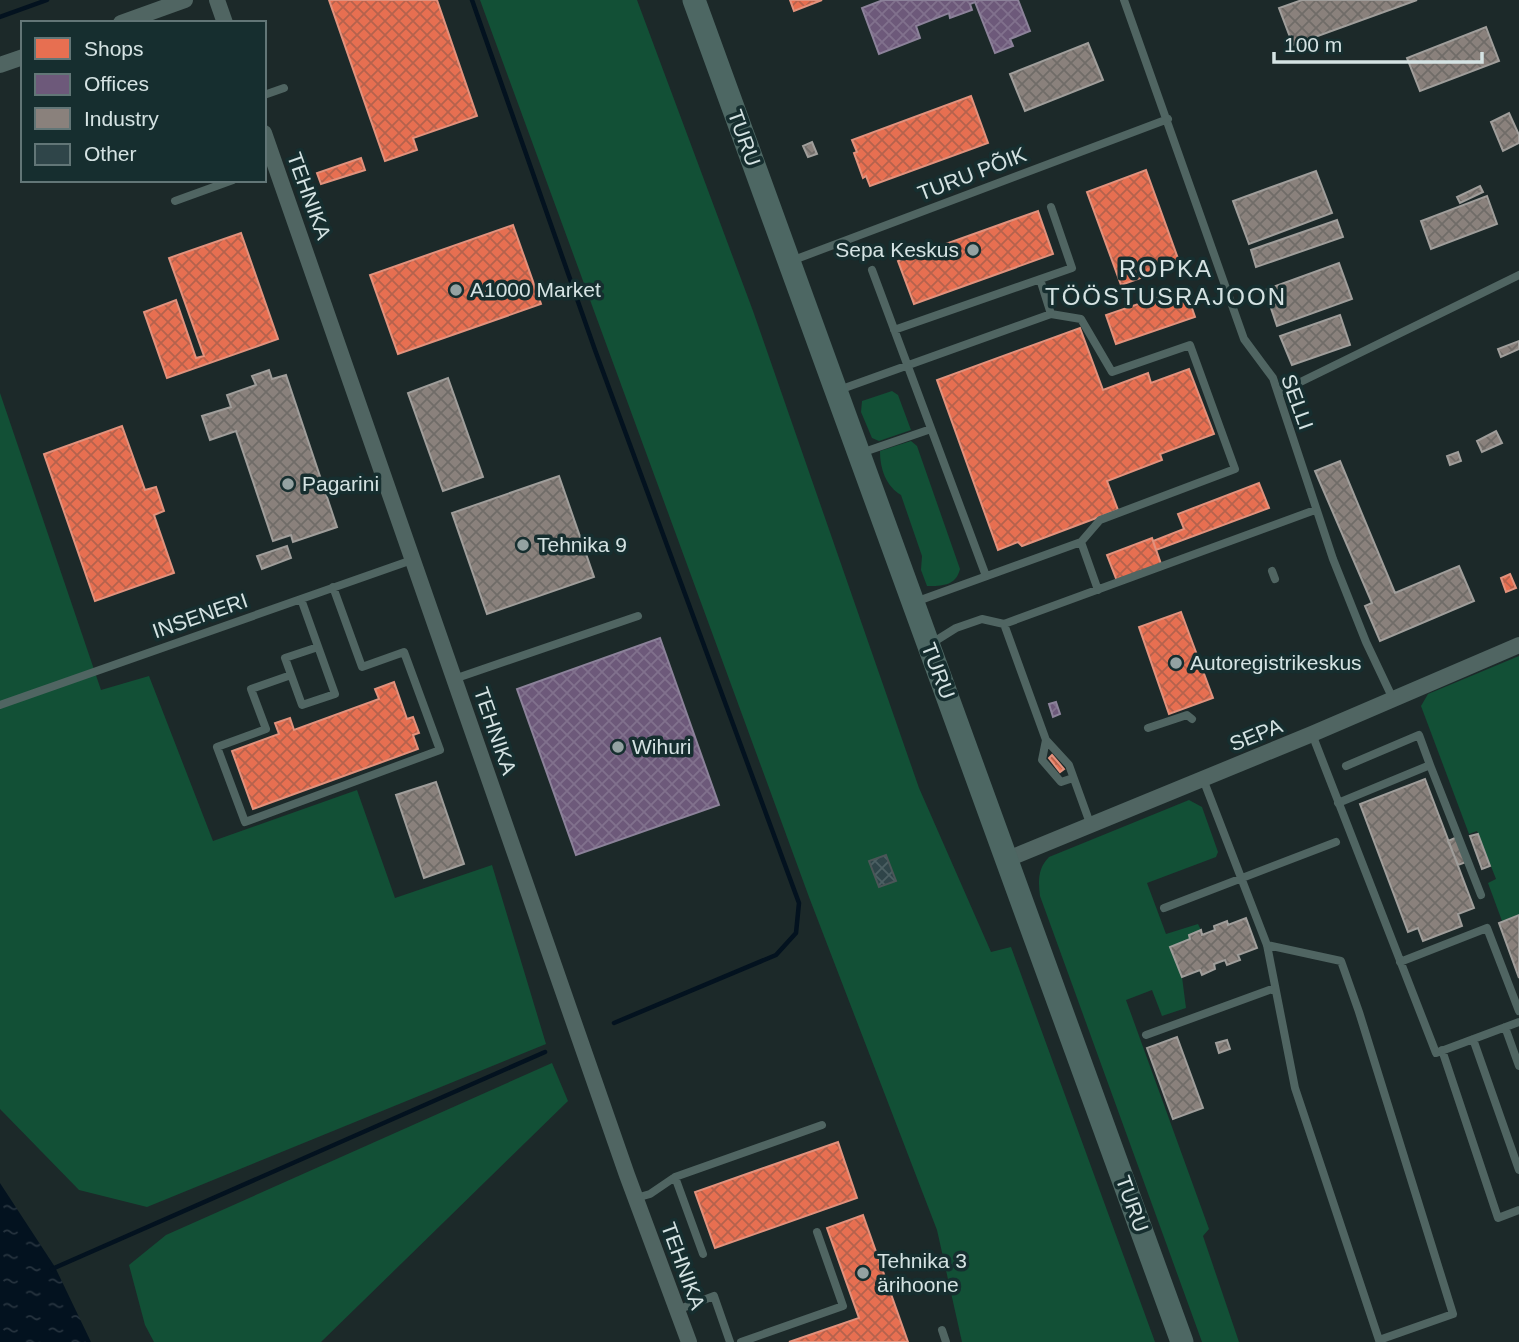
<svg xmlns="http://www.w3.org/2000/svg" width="1519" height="1342" viewBox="0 0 1519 1342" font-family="Helvetica,sans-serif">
<defs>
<pattern id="water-ripples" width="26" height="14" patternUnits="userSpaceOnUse" patternTransform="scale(1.75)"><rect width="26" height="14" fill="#03121f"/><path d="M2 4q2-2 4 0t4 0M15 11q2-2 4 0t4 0" fill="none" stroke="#27343f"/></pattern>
<pattern id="shops-cross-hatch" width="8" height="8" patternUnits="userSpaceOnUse" patternTransform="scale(1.75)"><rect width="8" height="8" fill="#e76f51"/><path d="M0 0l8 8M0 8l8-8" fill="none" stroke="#b5624d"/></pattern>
<pattern id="offices-cross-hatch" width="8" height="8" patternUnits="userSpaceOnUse" patternTransform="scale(1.75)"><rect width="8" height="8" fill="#6d597a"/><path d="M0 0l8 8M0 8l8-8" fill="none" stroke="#81718d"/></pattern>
<pattern id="industry-cross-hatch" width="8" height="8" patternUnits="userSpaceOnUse" patternTransform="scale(1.75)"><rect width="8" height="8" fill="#8a817c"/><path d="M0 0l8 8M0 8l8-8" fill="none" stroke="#706c68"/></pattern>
<pattern id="building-cross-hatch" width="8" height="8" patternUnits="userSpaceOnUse" patternTransform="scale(1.75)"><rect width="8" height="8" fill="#2f4549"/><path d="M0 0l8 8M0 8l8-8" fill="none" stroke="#4c6063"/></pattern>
</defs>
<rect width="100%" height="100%" fill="#1c2929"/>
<!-- green -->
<path fill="#125036" d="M 480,0 L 637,0 L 753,311 L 919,788 L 991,952 L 1011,947 L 1155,1342 L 962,1342 L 937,1230 L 809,897 Z
M 892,391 L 898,395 L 911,430 L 879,441 L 872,438 L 861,412 L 862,401 Z
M 0,393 L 101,690 L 149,676 L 213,841 L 357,790 L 395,898 L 492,865 L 546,1044 L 147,1207 L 79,1190 L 0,1109 Z
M 911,441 L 917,446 L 960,569 C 956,586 942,586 927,586 L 921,570 L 922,556 L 901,495 C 886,486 880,469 880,451 Z
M 1519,656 L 1519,915 L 1502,921 L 1488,883 L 1496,879 L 1477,831 L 1469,834 L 1421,706 L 1428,694 Z
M 1189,800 L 1202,807 L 1218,852 L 1216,857 L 1147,883 L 1166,934 L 1198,924 L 1201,930 L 1189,935 L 1190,939 L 1170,947 L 1182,977 L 1186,1008 L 1162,1016 L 1152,990 L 1126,1000 L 1209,1229 L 1203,1236 L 1239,1342 L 1202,1342 L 1040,896 C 1038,881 1038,868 1049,857 Z
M 552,1063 L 568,1101 L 321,1342 L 154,1342 L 145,1325 L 129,1265 L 166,1235 Z"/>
<!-- water -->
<path fill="url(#water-ripples)" d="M 0,1183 L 55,1267 L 91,1342 L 0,1342 Z"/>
<!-- shops -->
<path fill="url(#shops-cross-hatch)" stroke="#e2927d" stroke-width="2" d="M 329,0 L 437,0 L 477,116 L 413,138 L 417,150 L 385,161 Z
M 790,0 L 822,0 L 794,11 Z
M 971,96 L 988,143 L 870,186 L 866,176 L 863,178 L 854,153 L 857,152 L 852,140 Z
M 361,158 L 365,170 L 321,184 L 317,173 Z
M 1146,170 L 1180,264 L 1121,285 L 1087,192 Z
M 1038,211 L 1053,254 L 914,304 L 898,261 Z
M 513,225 L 541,304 L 398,354 L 370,275 Z
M 241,233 L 278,339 L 167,378 L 144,312 L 176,300 L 196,358 L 204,356 L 169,258 Z
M 1185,288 L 1195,317 L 1116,344 L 1106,315 Z
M 1080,328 L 1103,390 L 1148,373 L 1151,383 L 1189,369 L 1214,434 L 1160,454 L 1162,460 L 1107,481 L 1118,510 L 1022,546 L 1018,542 L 998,550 L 937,380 Z
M 122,426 L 145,490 L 156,487 L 164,511 L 154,515 L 174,573 L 95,601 L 44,454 Z
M 1259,483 L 1269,508 L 1156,550 L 1153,541 L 1184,529 L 1178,514 Z
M 1152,538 L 1161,564 L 1117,581 L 1107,555 Z
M 1510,574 L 1516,588 L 1506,592 L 1501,578 Z
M 1181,612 L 1213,698 L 1169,714 L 1139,627 Z
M 394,682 L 407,719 L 413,717 L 419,733 L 413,735 L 418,749 L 253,809 L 232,751 L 279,734 L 275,723 L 290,718 L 294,730 L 379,699 L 375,689 Z
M 1052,755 L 1064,769 L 1060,772 L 1049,758 Z
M 838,1142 L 857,1198 L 715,1248 L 695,1192 Z
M 863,1215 L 908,1342 L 789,1342 L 859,1318 L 827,1228 Z"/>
<!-- offices -->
<path fill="url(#offices-cross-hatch)" stroke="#8c829a" stroke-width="2" d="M 883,0 L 1018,0 L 1030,31 L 1010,39 L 1013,46 L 995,53 L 975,2 L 970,4 L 972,10 L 950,18 L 949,13 L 916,26 L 920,38 L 879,54 L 862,8 Z
M 660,638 L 719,805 L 576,855 L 517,689 Z
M 1056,702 L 1060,714 L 1053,717 L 1049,704 Z"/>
<!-- industry -->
<path fill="url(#industry-cross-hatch)" stroke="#a09e9b" stroke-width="2" d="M 1302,0 L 1417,0 L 1293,45 L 1279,8 Z
M 1486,27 L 1499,61 L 1420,91 L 1407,58 Z
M 1088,43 L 1103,80 L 1025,111 L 1010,74 Z
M 1509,113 L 1519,135 L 1519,143 L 1503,151 L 1491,122 Z
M 812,142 L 817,154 L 808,157 L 803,146 Z
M 1316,171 L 1332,213 L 1249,244 L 1233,201 Z
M 1480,186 L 1483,192 L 1460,203 L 1457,197 Z
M 1487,196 L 1497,224 L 1431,249 L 1421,221 Z
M 1337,220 L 1343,237 L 1256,267 L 1251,250 Z
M 1339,263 L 1352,299 L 1277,326 L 1265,290 Z
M 1340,315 L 1350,345 L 1292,365 L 1280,336 Z
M 1519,341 L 1519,349 L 1501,357 L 1498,349 Z
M 269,370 L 272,379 L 286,375 L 337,527 L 293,542 L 291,535 L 273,541 L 236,431 L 210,440 L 202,416 L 231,407 L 227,395 L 256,385 L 252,376 Z
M 448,378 L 483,477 L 443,491 L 408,393 Z
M 1496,431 L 1502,443 L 1482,452 L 1477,441 Z
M 1458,452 L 1461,461 L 1450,465 L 1447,456 Z
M 1340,461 L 1395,593 L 1459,566 L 1474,601 L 1380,641 L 1365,606 L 1372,603 L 1315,471 Z
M 559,476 L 594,577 L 487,614 L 452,513 Z
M 287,546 L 291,558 L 262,569 L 257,556 Z
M 1425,779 L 1474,908 L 1458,914 L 1462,926 L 1423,941 L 1418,928 L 1408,932 L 1360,804 Z
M 436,782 L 464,864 L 424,878 L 396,795 Z
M 1478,834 L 1490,866 L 1482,869 L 1470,836 Z
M 1457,837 L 1466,862 L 1458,865 L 1448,841 Z
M 1519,915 L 1519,978 L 1499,923 Z
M 1246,918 L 1257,948 L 1238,955 L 1240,960 L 1227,965 L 1225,960 L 1214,964 L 1215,969 L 1202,975 L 1200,970 L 1182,977 L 1170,947 L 1190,939 L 1189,935 L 1201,930 L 1202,935 L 1215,930 L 1214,926 L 1227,921 L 1228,925 Z
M 1177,1037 L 1203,1108 L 1173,1119 L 1147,1048 Z
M 1227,1040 L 1230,1049 L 1219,1053 L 1216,1043 Z"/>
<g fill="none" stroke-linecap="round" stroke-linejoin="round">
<!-- stream -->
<path stroke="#03121f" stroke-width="4.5" d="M 472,0 L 595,350 L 799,903 L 796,933 L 776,955 L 614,1023
M 0,17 L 47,0
M 52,1269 L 545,1052"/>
</g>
<!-- building -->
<path fill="url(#building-cross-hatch)" stroke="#4b5658" stroke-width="2" d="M 886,855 L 896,881 L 879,887 L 869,861 Z"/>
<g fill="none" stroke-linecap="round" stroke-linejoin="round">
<!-- lane -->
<path stroke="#506562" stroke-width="8" d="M 1124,0 L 1244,339 L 1273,378 L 1333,559 L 1366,642 L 1393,699
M 264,95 L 284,88
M 175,201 L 233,180
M 791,261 L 1168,119
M 872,270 L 986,576
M 1040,279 L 1051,314
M 894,330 L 1072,268 L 1051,207
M 839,390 L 1051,314 L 1081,319 L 1112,372 L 1190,345 L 1235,469 L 1100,520 L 1081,542 L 915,602
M 1278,393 L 1519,275
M 861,453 L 931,429
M 1081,542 L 1098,590
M 1272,571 L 1275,579
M 301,599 L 335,694 L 302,705 L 285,658 L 318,647
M 1004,624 L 1046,740 L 1042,760 L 1061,782 L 1073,778
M 932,643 L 956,628 L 982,619 L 1004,624 L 1315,510
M 291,675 L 251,689 L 266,729 L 217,747 L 245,822 L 440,750 L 404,652 L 362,667 L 333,587
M 454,679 L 638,616
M 0,705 L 412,560
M 1148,728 L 1187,715 L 1192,719
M 1312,734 L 1436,1053 L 1519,1022
M 1046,740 L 1069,765 L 1091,826
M 1346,766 L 1419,735 L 1430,765
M 1203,779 L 1267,945 L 1295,1088 L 1379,1340 L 1453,1314 L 1359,1012 L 1341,961 L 1267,945
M 1338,803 L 1430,765 L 1481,895
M 1164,908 L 1336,842
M 1400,962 L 1487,928 L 1519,1011
M 1505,1027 L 1519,1066
M 1146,1035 L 1275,988
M 1473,1039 L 1519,1170
M 1442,1050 L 1498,1218 L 1519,1210
M 675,1177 L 703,1254
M 636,1198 L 650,1194 L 675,1177 L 822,1125
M 677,1310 L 714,1296 L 730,1342
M 942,1330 L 946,1342
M 741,1342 L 843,1306 L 817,1232"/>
<!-- street -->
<path stroke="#506562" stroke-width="16" d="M 217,0 L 225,23
M 121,23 L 185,0
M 0,65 L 23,57
M 264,133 L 627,1175 L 689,1342
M 1008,859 L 1312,734 L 1519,645"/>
<!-- secondary -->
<path stroke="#4d6763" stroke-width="23" d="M 694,0 L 1182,1342"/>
</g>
<!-- markers -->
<g fill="#94a2a2" stroke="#162e2f" stroke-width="2.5">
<circle cx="973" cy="250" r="7"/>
<circle cx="456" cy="290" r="7"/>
<circle cx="288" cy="484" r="7"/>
<circle cx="523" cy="545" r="7"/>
<circle cx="1176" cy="663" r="7"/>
<circle cx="618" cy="747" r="7"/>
<circle cx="863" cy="1273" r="7"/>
</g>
<g text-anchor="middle" stroke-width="7" stroke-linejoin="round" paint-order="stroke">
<!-- street labels -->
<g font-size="21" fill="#d5e3e3" stroke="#162e2f">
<text transform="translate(744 138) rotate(70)" y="7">TURU</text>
<text transform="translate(972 174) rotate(-21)" y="7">TURU PÕIK</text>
<text transform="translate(309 196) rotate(70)" y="7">TEHNIKA</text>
<text transform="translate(1297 402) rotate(70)" y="7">SELLI</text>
<text transform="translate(200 616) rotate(-19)" y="7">INSENERI</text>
<text transform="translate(938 671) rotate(69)" y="7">TURU</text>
<text transform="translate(495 731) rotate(71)" y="7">TEHNIKA</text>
<text transform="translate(1256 735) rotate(-22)" y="7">SEPA</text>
<text transform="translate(1132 1204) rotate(70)" y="7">TURU</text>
<text transform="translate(683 1266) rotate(70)" y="7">TEHNIKA</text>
</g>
<!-- poi labels -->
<g font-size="21" fill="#d5e3e3" stroke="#162e2f" text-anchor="start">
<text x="959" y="257" text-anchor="end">Sepa Keskus</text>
<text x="470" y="297">A1000 Market</text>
<text x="302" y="491">Pagarini</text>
<text x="537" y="552">Tehnika 9</text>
<text x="1190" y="670">Autoregistrikeskus</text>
<text x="632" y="754">Wihuri</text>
<text x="877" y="1268">Tehnika 3<tspan x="877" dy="24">ärihoone</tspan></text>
</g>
<!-- quarter labels -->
<g font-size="24" letter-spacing="2" fill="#d5e3e3" stroke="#162e2f">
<text x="1166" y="277">ROPKA<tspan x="1166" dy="28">TÖÖSTUSRAJOON</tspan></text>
</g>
</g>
<!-- legend -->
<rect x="21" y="21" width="245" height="161" fill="#162e2f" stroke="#627677" stroke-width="2"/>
<rect x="35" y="38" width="35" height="21" fill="#e76f51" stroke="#627677" stroke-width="2"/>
<text x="84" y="56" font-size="21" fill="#d5e3e3">Shops</text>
<rect x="35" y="74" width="35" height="21" fill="#6d597a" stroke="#627677" stroke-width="2"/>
<text x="84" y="91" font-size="21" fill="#d5e3e3">Offices</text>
<rect x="35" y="108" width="35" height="21" fill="#8a817c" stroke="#627677" stroke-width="2"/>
<text x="84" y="126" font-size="21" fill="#d5e3e3">Industry</text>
<rect x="35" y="144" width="35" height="21" fill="#2f4549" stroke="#627677" stroke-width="2"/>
<text x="84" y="161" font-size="21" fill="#d5e3e3">Other</text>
<!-- scale -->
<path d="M1274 52v10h208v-10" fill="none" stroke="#d5e3e3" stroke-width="3.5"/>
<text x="1284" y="52" font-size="21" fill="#d5e3e3" stroke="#162e2f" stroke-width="5" paint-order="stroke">100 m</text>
</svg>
